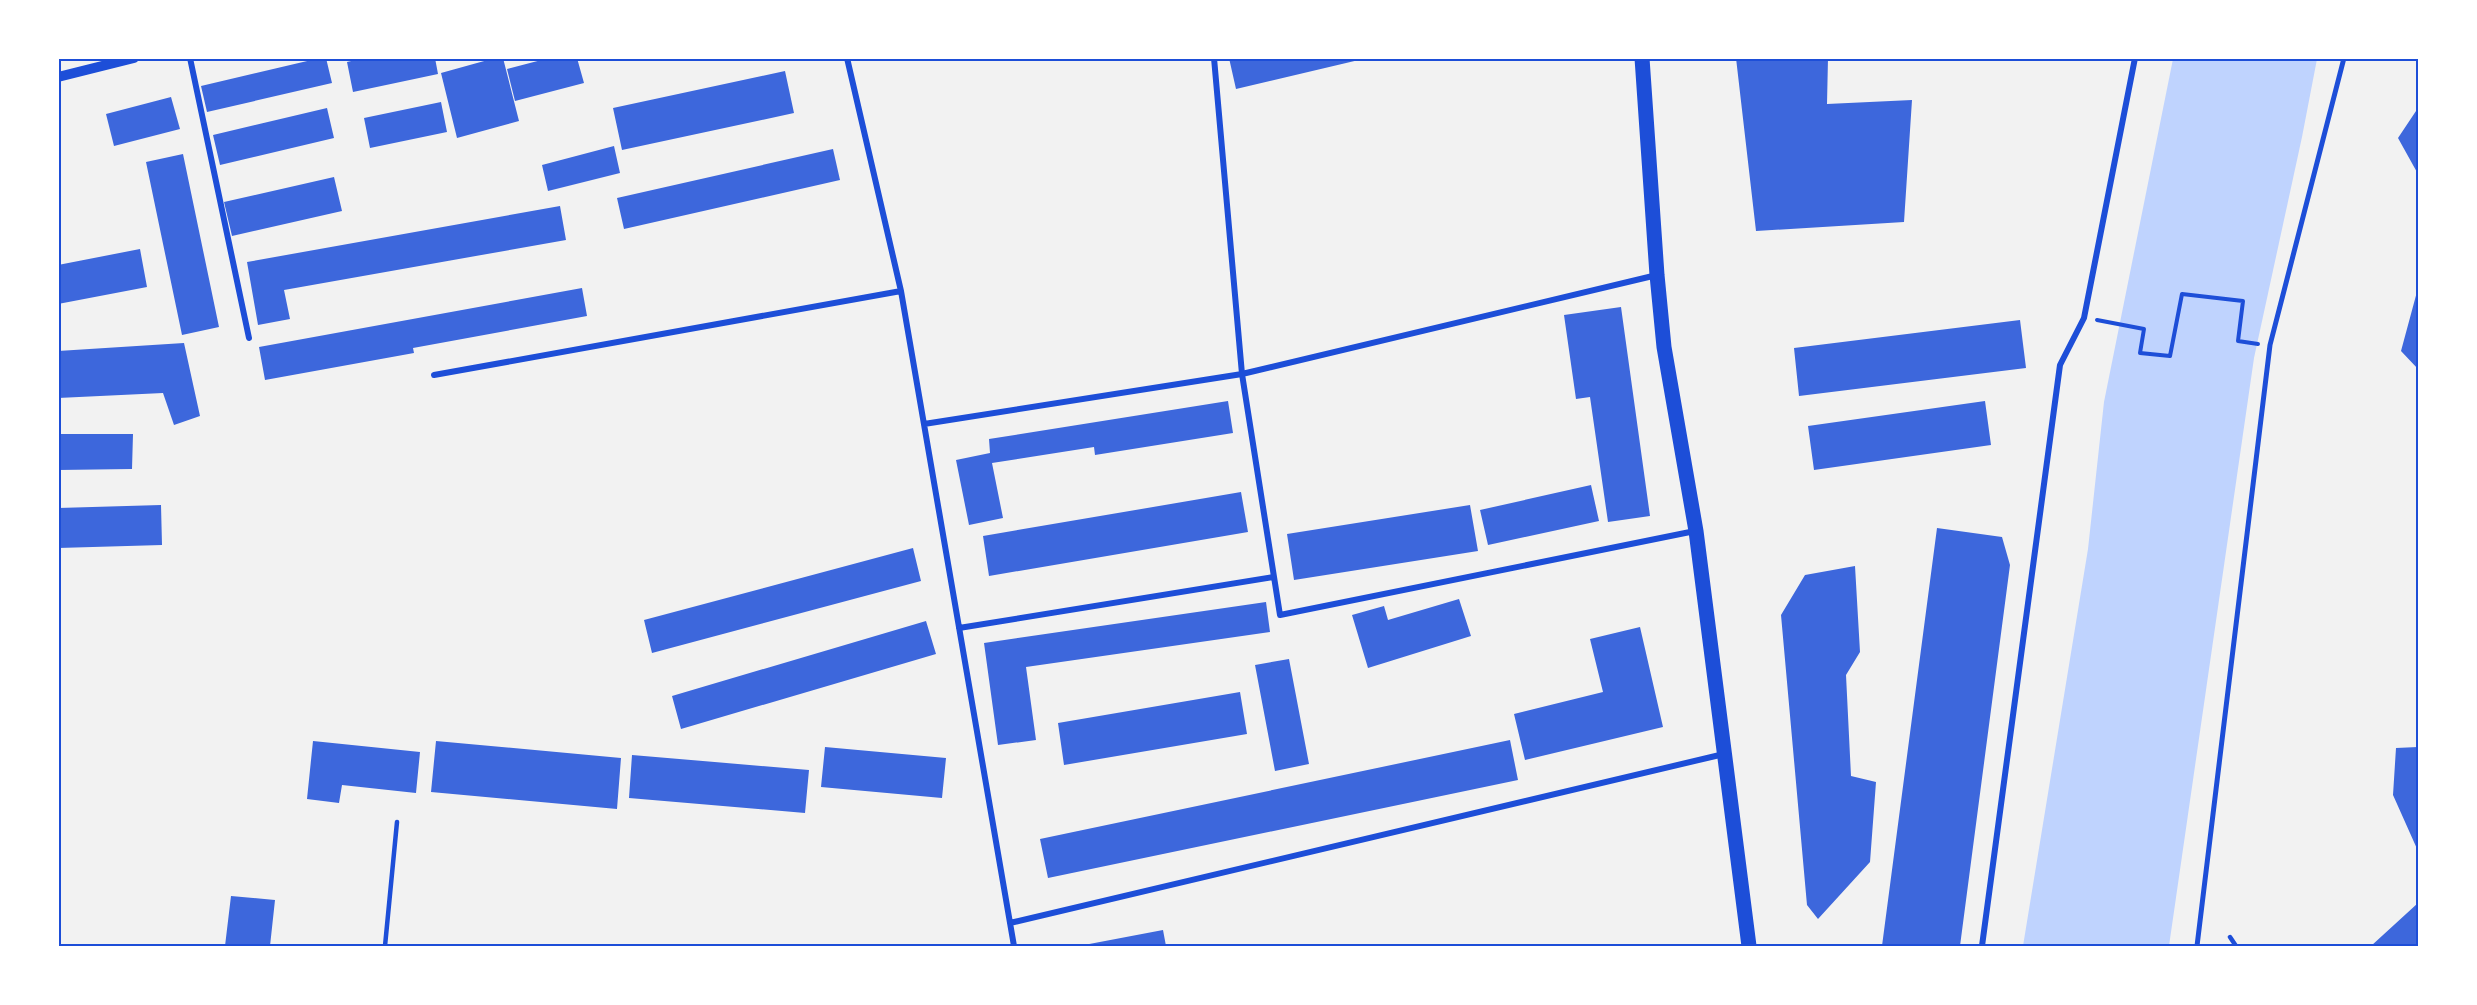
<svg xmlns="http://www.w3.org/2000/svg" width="2477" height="1005" viewBox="0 0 2477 1005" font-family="Figtree,sans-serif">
<rect width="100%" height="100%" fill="#f2f2f2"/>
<!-- water -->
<path fill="#bfd3fe" d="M 2173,59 L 2317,59 L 2302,137 L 2254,358 L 2169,946 L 2023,946 L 2088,549 L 2104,402 Z"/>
<!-- building -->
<path fill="#3d67dc" d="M 320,58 L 326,58 L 332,83 L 207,112 L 201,86 Z
M 364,58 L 435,58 L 438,74 L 353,92 L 347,62 Z
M 495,58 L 503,58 L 519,121 L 457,138 L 441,73 Z
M 549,58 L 577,58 L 584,83 L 515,101 L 507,69 Z
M 1229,58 L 1363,58 L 1363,59 L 1236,89 Z
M 1736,58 L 1828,58 L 1827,104 L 1912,100 L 1904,222 L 1756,231 Z
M 785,71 L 794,113 L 622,150 L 613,108 Z
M 171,97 L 180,129 L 114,146 L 106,114 Z
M 441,102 L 447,132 L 370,148 L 364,118 Z
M 327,108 L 334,138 L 220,165 L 213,135 Z
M 2418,108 L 2418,174 L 2398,138 Z
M 614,146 L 620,173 L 548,191 L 542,165 Z
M 833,149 L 840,180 L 624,229 L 617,198 Z
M 183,154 L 219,327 L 182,335 L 146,162 Z
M 334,177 L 342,211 L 232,236 L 224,202 Z
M 560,206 L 566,240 L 284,290 L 290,319 L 258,325 L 247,262 Z
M 140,249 L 147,287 L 58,304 L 58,265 Z
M 582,288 L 587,316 L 413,348 L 414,353 L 265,380 L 259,347 Z
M 2418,288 L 2418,369 L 2401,351 Z
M 1621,307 L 1650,516 L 1608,522 L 1590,397 L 1576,399 L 1564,315 Z
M 2020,320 L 2026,368 L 1799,396 L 1794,348 Z
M 184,343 L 200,416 L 174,425 L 163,393 L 58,398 L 58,351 Z
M 1228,401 L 1233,433 L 1095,455 L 1094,447 L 992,463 L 1003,518 L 969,525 L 956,460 L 990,453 L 989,439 Z
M 1985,401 L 1991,445 L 1814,470 L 1808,426 Z
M 58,434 L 133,434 L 132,469 L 58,470 Z
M 1591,485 L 1599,521 L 1488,545 L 1480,510 Z
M 1241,492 L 1248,532 L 989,576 L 983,536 Z
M 161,505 L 162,545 L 58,548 L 58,508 Z
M 1470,505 L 1478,551 L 1294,580 L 1287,534 Z
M 1937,528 L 2002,537 L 2010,565 L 1960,946 L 1882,946 Z
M 913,548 L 921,581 L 652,653 L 644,620 Z
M 1855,566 L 1860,652 L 1846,675 L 1851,776 L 1876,782 L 1870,862 L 1818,919 L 1807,905 L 1781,615 L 1805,575 Z
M 1459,599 L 1471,636 L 1368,668 L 1352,615 L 1384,606 L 1388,620 Z
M 1266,602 L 1270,632 L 1026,667 L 1036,740 L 998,745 L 984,643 Z
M 926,621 L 936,654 L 681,729 L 672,696 Z
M 1640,627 L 1663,727 L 1525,760 L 1514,714 L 1603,692 L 1590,639 Z
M 1289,659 L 1309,764 L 1275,771 L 1255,665 Z
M 1240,692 L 1247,734 L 1064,765 L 1058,723 Z
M 1510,740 L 1518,780 L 1048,878 L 1040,839 Z
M 313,741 L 420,752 L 416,793 L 342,785 L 339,803 L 307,799 Z
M 436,741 L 621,758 L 617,809 L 431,792 Z
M 825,747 L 946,758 L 942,798 L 821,787 Z
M 2418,747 L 2418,851 L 2393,795 L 2396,748 Z
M 632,755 L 809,770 L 805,813 L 629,798 Z
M 231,896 L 275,900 L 270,946 L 225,946 Z
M 2418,903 L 2418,946 L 2371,946 Z
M 1163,930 L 1166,946 L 1084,946 L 1084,945 Z"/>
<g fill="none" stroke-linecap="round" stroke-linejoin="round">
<!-- path -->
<path stroke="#1d4ed8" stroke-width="4" d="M 2097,320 L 2144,329 L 2140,353 L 2170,356 L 2182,294 L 2243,301 L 2238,341 L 2258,344"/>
<!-- service -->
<path stroke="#1d4ed8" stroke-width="4.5" d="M 2230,937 L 2236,946
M 385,946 L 397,822"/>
<!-- pedestrian -->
<path stroke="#1d4ed8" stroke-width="5" d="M 2197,946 L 2270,345 L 2344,58"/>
<!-- minor -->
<path stroke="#1d4ed8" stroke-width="6" d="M 190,58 L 249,338
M 847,58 L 901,291 L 1014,946
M 1214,58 L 1242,374 L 1280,615 L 1695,531
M 434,375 L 901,291
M 924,424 L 1242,374 L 1657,275
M 959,628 L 1274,577
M 1010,923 L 1724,754
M 1982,946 L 2060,365 L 2084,318 L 2135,58"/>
<!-- tertiary -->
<path stroke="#1d4ed8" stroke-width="10" d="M 58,77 L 134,58"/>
<!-- primary -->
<path stroke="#1d4ed8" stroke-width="15" d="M 1642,58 L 1657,275 L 1664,347 L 1696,531 L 1749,946"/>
</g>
<!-- border -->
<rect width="2477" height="1005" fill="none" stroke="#ffffff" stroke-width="120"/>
<rect x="60" y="60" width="2357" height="885" fill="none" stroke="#1d4ed8" stroke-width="2"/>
</svg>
